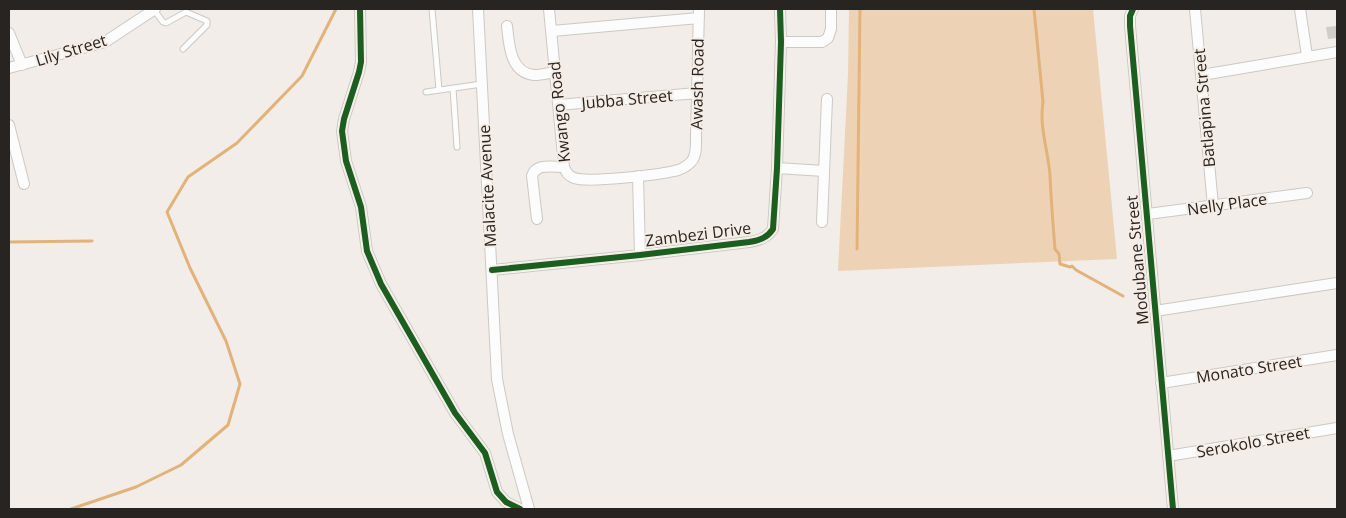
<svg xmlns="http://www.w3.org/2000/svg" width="1346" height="518" viewBox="0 0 1346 518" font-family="'Open Sans',sans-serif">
<rect width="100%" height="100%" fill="#f2ede8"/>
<!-- green -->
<path fill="#eed2b6" d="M 849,9 L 1093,9 L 1117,259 L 838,271 L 848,74 Z"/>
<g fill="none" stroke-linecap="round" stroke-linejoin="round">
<!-- stream -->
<path stroke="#e3b279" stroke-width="3" d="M 1034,9 L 1043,102 C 1039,127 1048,150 1050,175 C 1051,200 1053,224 1055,249 L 1059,254 L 1060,264 L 1070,267 L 1072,266 L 1076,270 L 1123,296
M 9,242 L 92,241
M 857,249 L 860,9
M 71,509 L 136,487 L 181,465 L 228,425 L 240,384 L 226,341 L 190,268 L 167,212 L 188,177 L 237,143 L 302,76 L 336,9"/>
</g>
<!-- building -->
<path fill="#d0cdc9" d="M 1337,26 L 1337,38 L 1328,39 L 1326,27 Z"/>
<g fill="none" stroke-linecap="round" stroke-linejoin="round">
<defs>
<path id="service" d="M 432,9 L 439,90
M 154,10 L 163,22 L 166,23 L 186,12 L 207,21 L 207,25 L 183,49
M 453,88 L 457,147
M 426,92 L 482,84"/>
<path id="minor" d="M 360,9 L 361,62 L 359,72 L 344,119 L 342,131 L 346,161 L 361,207 L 367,251 L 381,284 L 455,413 L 485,453 L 497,492 L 506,502 L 520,509
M 478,9 L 497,379 L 508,434 L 529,509
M 549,9 L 564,167 C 566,172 568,176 574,178 C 588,183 657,175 674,171 C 680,170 687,166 691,162 C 697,156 696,144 696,136 L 699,9
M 1133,9 L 1130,16 L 1130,26 L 1173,509
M 1195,9 L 1213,206
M 1300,9 L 1307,56
M 507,26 C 509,44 510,73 534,75 C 541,75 548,73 554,72
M 552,31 L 699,18
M 9,33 L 22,65
M 781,42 L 822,42 L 828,38 L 831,29 L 831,9
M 9,68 L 105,42 L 155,9
M 1202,75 L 1337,52
M 558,105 L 697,93
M 9,125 L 24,184
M 777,168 L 824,171
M 638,176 L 640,255
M 1148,214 L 1307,193
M 537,219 L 532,176 C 536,163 552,167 564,167
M 822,222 L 827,99
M 492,270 L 640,255 L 749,242 C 760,240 767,238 773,229 L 777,168 L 781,42 L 780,9
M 1155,311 L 1337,283
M 1161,383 L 1337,355
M 1168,456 L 1337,428"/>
</defs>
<!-- service casing -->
<use href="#service" stroke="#ccc8c4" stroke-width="7"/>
<!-- minor casing -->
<use href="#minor" stroke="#ccc8c4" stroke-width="12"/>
<!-- service -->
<use href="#service" stroke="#fdfcfc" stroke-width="5"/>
<!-- minor -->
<use href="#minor" stroke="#fdfcfc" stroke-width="10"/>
<defs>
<path id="cycleway" d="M 360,9 L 361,62 L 359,72 L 344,119 L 342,131 L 346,161 L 361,207 L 367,251 L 381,284 L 455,413 L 485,453 L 497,492 L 506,502 L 520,509
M 1133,9 L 1130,16 L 1130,26 L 1173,509
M 492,270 L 640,255 L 749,242 C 760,240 767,238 773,229 L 777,168 L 781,42 L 780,9"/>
</defs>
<!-- cycleway casing -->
<use href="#cycleway" stroke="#f5ede5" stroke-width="9"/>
<!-- cycleway -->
<use href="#cycleway" stroke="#1b5e20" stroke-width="6"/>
</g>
<g text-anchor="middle" stroke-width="4" stroke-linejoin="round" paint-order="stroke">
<!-- street labels -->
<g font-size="16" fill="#272421" stroke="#f5ede5">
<text transform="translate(71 50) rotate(-17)" y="6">Lily Street</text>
<text transform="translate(697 84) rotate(-89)" y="6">Awash Road</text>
<text transform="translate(627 99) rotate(-5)" y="6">Jubba Street</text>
<text transform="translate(1204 108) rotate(-95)" y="6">Batlapina Street</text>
<text transform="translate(559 112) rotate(-96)" y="6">Kwango Road</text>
<text transform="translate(487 186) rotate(-93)" y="6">Malacite Avenue</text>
<text transform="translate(1227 204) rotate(-8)" y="6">Nelly Place</text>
<text transform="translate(698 234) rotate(-7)" y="6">Zambezi Drive</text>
<text transform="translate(1137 260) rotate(-95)" y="6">Modubane Street</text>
<text transform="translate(1249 369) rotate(-9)" y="6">Monato Street</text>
<text transform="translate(1253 442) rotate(-10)" y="6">Serokolo Street</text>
</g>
</g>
<!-- border -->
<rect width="1346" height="518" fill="none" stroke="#272421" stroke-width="20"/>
</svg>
